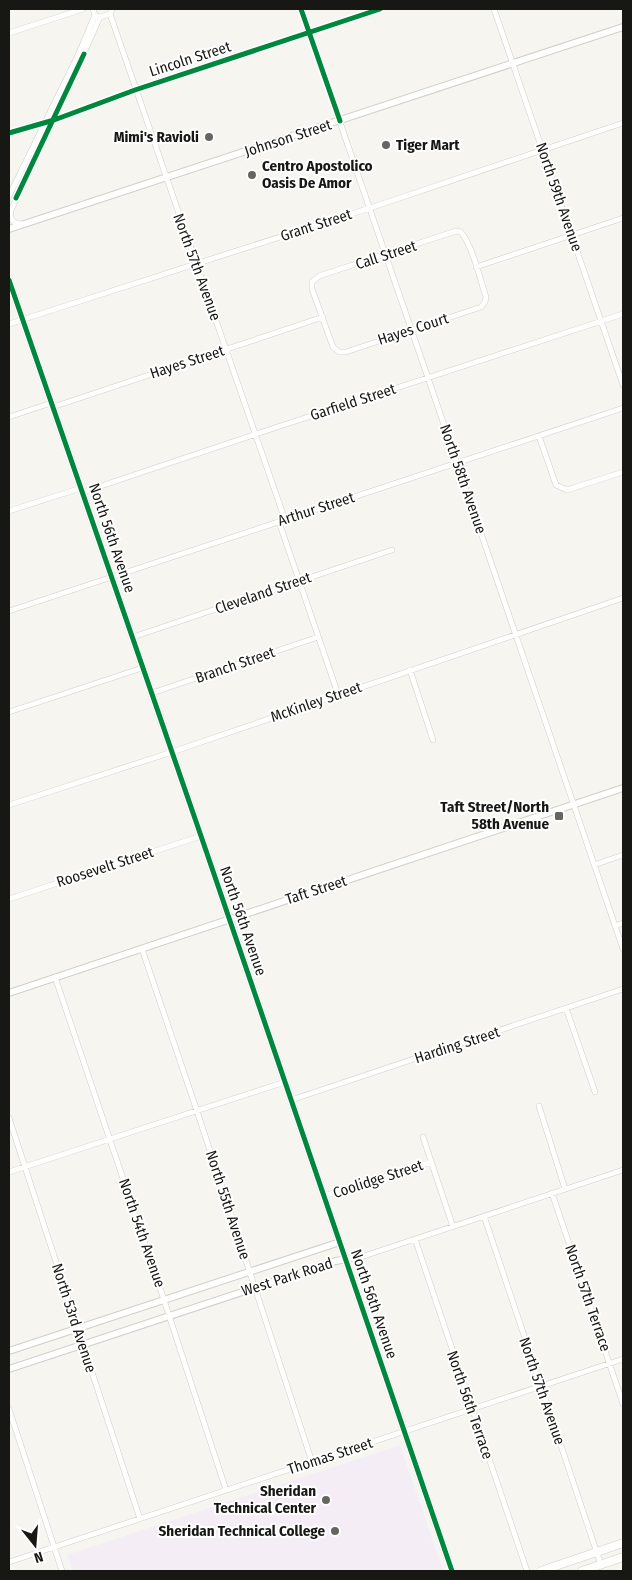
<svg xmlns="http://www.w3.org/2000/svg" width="632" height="1580" viewBox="0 0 632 1580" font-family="'Fira Sans Condensed',sans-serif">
<rect width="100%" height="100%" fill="#f6f5f0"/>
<!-- education -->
<path fill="#f4edf6" d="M 400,1445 L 443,1571 L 73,1571 L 67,1555 Z"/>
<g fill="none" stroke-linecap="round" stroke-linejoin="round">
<defs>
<path id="minor" d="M 93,9 L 95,15 L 100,17 L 110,14 L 112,9
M 301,9 L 428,378 L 623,949
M 494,9 L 623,385
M 110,14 L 285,520
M 9,33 L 83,9
M 9,133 L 54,120 L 135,90 L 380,9
M 9,196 L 79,53 L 95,15
M 22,224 C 13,224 9,219 11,210 L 54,120 L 100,17
M 456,231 L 461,232 C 473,247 480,279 486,297 L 485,302 L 481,307 L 346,352 L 339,352 L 333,347 L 312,289 L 312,282 L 319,276 Z
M 476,267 L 623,218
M 9,324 L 370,208 L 623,123
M 53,407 L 323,317
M 9,417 L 51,403
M 539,436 L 556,485 L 567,490 L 623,472
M 83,492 L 256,434 L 623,314
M 9,511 L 81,488
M 279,522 L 338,694
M 9,611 L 623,408
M 133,637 L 392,550
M 410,670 L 433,740
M 152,693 L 318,637
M 9,712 L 142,668
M 9,805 L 172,752 L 623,598
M 594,865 L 623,855
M 9,899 L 201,836
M 615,926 L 623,923
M 142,949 L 197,1111 L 312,1462
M 55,977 L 164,1300 L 226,1490
M 566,1008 L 595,1092
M 291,1100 L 623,989
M 539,1106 L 565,1189
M 9,1118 L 140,1519
M 423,1137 L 453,1227
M 9,1172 L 285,1082
M 552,1193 L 623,1404
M 324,1196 L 431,1162
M 484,1216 L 601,1565
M 415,1239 L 527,1571
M 346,1259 L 358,1258 L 623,1170
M 9,1409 L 62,1571
M 9,1562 L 623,1359"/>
<path id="tertiary" d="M 9,229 L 623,27
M 9,280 L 201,836 L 452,1571
M 9,993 L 623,788
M 9,1351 L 340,1242
M 9,1369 L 336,1261 L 346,1259"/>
<path id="primary" d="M 541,1571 L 623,1543
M 582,1571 L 623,1557"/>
</defs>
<!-- minor casing -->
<use href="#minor" stroke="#d0cfcb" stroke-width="6"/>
<!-- tertiary casing -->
<use href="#tertiary" stroke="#d0cfcb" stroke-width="8"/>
<!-- primary casing -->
<use href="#primary" stroke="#d0cfcb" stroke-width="9"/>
<!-- minor -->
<use href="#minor" stroke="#fefefd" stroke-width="5"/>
<!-- tertiary -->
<use href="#tertiary" stroke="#fefefd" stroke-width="6"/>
<!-- primary -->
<use href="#primary" stroke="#fefefd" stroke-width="8"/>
<defs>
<path id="cycleway" d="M 301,9 L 340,121
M 9,133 L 54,120 L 135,90 L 380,9
M 16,198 L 84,54
M 9,280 L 201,836 L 452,1571"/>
</defs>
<!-- cycleway casing -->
<use href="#cycleway" stroke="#fff" stroke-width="8"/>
<!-- cycleway -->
<use href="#cycleway" stroke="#00873e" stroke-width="5"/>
</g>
<!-- markers -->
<g fill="#656561" stroke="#fff" stroke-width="2">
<circle cx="209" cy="137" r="5"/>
<circle cx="386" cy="145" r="5"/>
<circle cx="252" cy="175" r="5"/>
<rect x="554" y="811" width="10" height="10" rx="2.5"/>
<circle cx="326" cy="1500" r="5"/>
<circle cx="335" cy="1531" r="5"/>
</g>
<g text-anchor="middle" stroke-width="4" stroke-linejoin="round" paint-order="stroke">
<!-- street labels -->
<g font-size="15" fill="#171714" stroke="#fff">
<text transform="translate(190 59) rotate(-18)" y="5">Lincoln Street</text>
<text transform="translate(288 138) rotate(-18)" y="5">Johnson Street</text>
<text transform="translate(559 197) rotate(71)" y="5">North 59th Avenue</text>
<text transform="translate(316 225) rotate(-18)" y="5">Grant Street</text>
<text transform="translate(386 255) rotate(-18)" y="5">Call Street</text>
<text transform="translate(197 267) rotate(70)" y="5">North 57th Avenue</text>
<text transform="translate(413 329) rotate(-18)" y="5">Hayes Court</text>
<text transform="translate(187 362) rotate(-18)" y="5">Hayes Street</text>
<text transform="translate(353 402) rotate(-18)" y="5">Garfield Street</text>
<text transform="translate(463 479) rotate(71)" y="5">North 58th Avenue</text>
<text transform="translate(316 509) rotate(-18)" y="5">Arthur Street</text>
<text transform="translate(112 538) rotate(71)" y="5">North 56th Avenue</text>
<text transform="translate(263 593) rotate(-19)" y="5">Cleveland Street</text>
<text transform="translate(235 665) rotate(-19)" y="5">Branch Street</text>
<text transform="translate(316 702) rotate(-19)" y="5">McKinley Street</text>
<text transform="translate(105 867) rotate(-18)" y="5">Roosevelt Street</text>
<text transform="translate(316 890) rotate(-18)" y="5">Taft Street</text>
<text transform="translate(243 921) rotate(71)" y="5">North 56th Avenue</text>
<text transform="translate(457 1045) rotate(-18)" y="5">Harding Street</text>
<text transform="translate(378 1179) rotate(-18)" y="5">Coolidge Street</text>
<text transform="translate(228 1205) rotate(72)" y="5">North 55th Avenue</text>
<text transform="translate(142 1233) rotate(71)" y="5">North 54th Avenue</text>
<text transform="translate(287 1277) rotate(-18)" y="5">West Park Road</text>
<text transform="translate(588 1298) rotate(71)" y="5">North 57th Terrace</text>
<text transform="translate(374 1304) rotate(71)" y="5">North 56th Avenue</text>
<text transform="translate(74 1318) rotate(72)" y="5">North 53rd Avenue</text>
<text transform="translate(542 1391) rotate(71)" y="5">North 57th Avenue</text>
<text transform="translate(470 1405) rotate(71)" y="5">North 56th Terrace</text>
<text transform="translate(330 1456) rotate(-18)" y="5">Thomas Street</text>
</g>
<!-- poi labels -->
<g font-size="15" font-weight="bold" fill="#171714" stroke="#fff" text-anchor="end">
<text x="199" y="142">Mimi's Ravioli</text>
<text x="396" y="150" text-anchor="start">Tiger Mart</text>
<text x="262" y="171" text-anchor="start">Centro Apostolico<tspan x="262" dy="17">Oasis De Amor</tspan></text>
<text x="549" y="812">Taft Street/North<tspan x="549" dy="17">58th Avenue</tspan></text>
<text x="316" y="1496">Sheridan<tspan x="316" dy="17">Technical Center</tspan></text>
<text x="325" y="1536">Sheridan Technical College</text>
</g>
</g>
<!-- border -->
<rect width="632" height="1580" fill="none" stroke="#171714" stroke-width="20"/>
<!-- north arrow -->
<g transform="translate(35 1545) rotate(163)" stroke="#ffffff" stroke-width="4" paint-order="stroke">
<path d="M0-4L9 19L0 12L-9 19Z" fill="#171714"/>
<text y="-8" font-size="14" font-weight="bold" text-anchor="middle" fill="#171714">N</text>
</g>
</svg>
